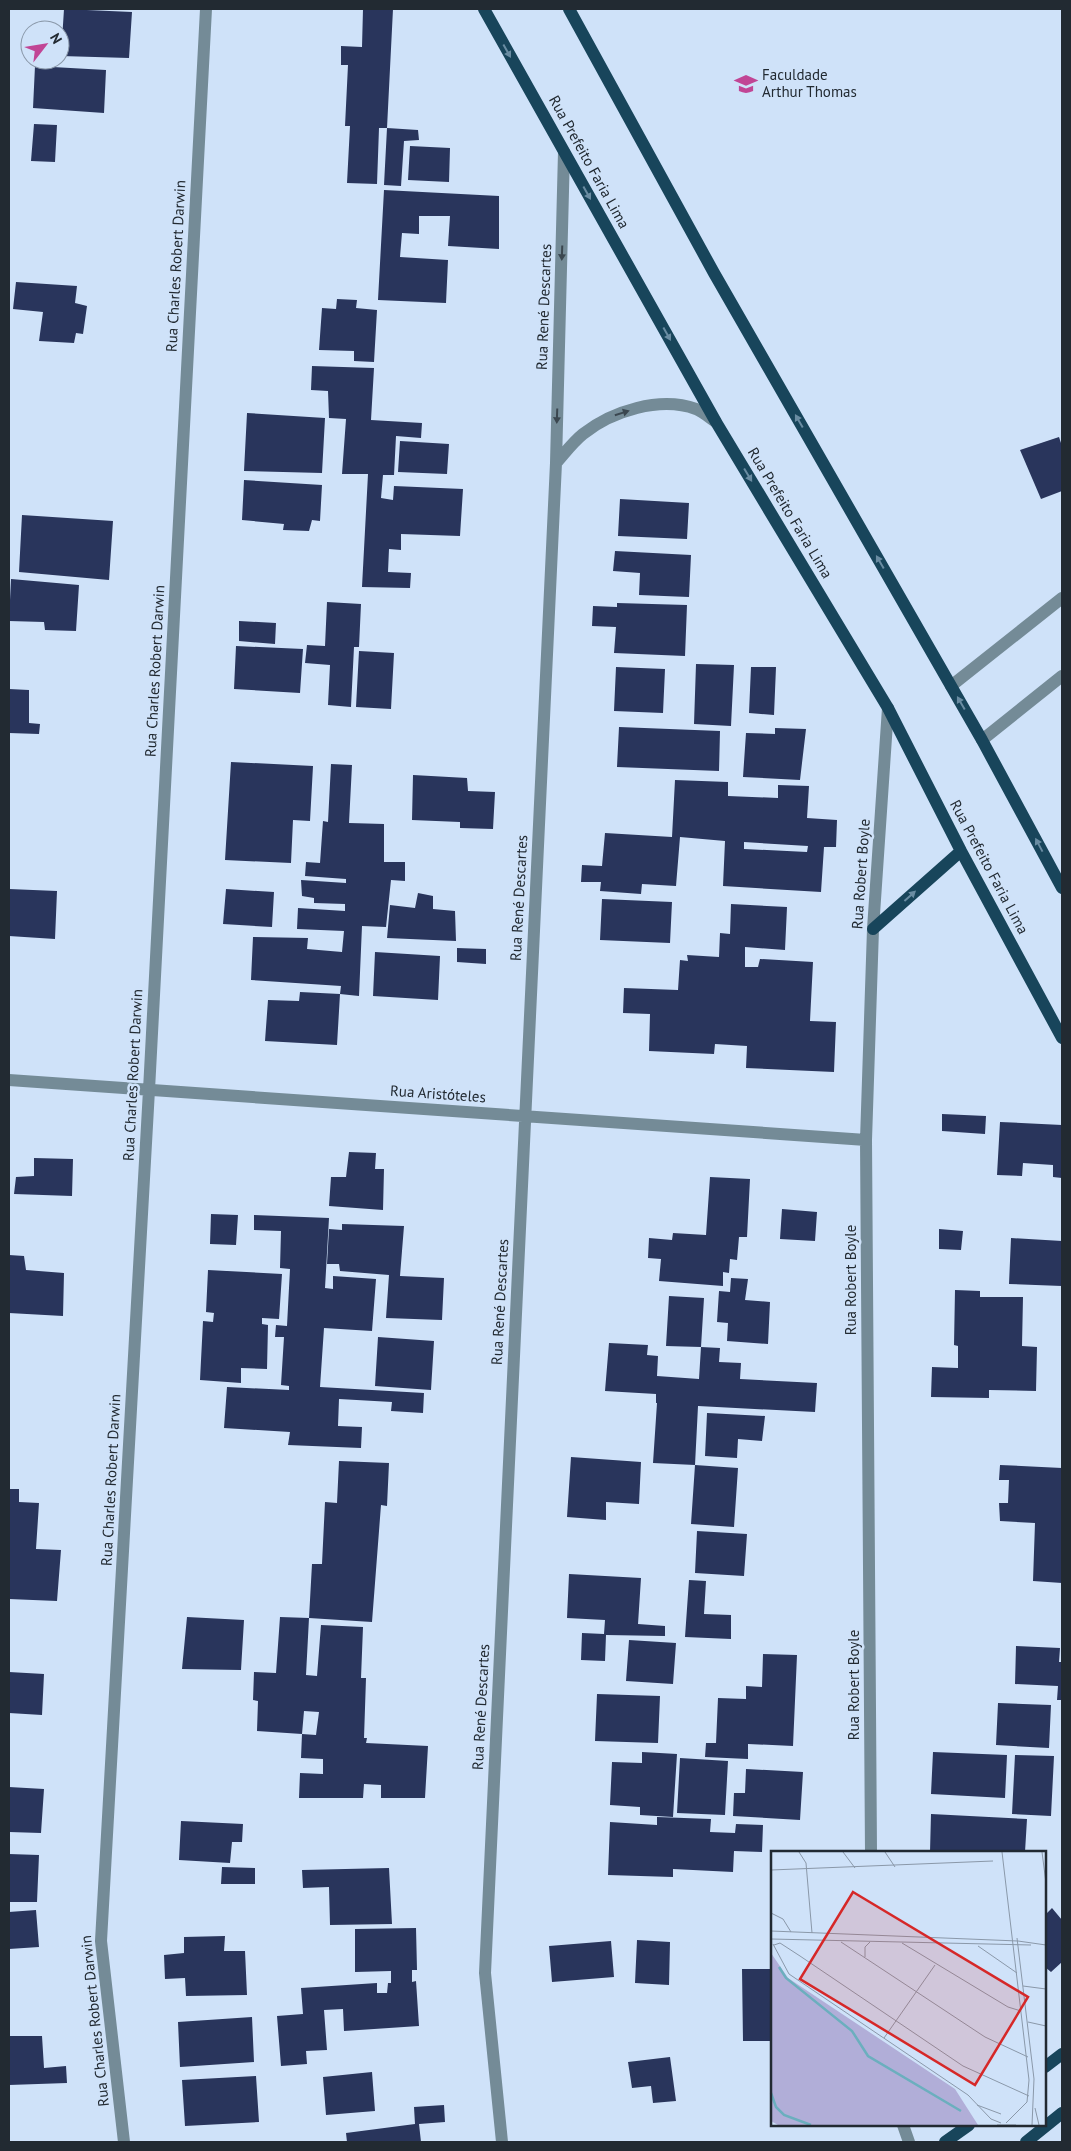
<svg xmlns="http://www.w3.org/2000/svg" width="1071" height="2151" viewBox="0 0 1071 2151" font-family="'PT Sans',sans-serif">
<rect width="100%" height="100%" fill="#cfe2f9"/>
<!-- building -->
<path fill="#29355c" fill-rule="evenodd" d="M 64,9 L 132,12 L 129,58 L 61,56 Z
M 363,9 L 393,9 L 387,128 L 379,128 L 377,184 L 347,183 L 350,126 L 345,126 L 348,65 L 341,65 L 341,46 L 362,47 Z
M 35,66 L 106,70 L 104,113 L 33,108 Z
M 34,124 L 57,125 L 55,162 L 31,161 Z
M 387,128 L 418,130 L 419,140 L 404,141 L 401,186 L 384,185 Z
M 410,146 L 450,148 L 449,182 L 408,180 Z
M 384,190 L 499,196 L 499,249 L 448,246 L 450,216 L 419,216 L 419,234 L 402,233 L 400,257 L 448,260 L 446,303 L 378,300 Z
M 16,282 L 77,286 L 75,303 L 87,306 L 83,334 L 76,333 L 74,343 L 39,341 L 43,312 L 13,309 Z
M 337,299 L 357,300 L 356,308 L 377,310 L 374,362 L 354,361 L 354,351 L 319,350 L 322,308 L 336,309 Z
M 312,366 L 374,368 L 371,420 L 422,423 L 421,438 L 396,436 L 394,475 L 383,475 L 381,498 L 393,500 L 394,486 L 463,489 L 460,536 L 401,534 L 401,550 L 389,549 L 388,572 L 411,573 L 410,588 L 362,587 L 368,474 L 342,474 L 346,419 L 329,418 L 328,391 L 311,390 Z
M 247,413 L 325,418 L 322,473 L 244,471 Z
M 1059,437 L 1062,446 L 1062,491 L 1041,499 L 1020,450 Z
M 400,441 L 449,444 L 447,474 L 398,472 Z
M 244,480 L 322,485 L 320,521 L 312,520 L 309,531 L 283,530 L 284,524 L 242,520 Z
M 620,499 L 689,503 L 687,539 L 618,536 Z
M 22,515 L 113,521 L 109,580 L 19,572 Z
M 615,551 L 691,555 L 689,597 L 639,595 L 640,573 L 613,571 Z
M 11,579 L 79,585 L 76,631 L 45,630 L 44,622 L 9,621 Z
M 327,602 L 361,604 L 359,647 L 354,647 L 351,707 L 328,705 L 330,665 L 305,663 L 307,645 L 325,646 Z
M 617,603 L 687,605 L 685,656 L 614,653 L 616,627 L 592,626 L 593,606 L 617,607 Z
M 239,621 L 276,623 L 275,644 L 239,641 Z
M 236,646 L 303,649 L 300,693 L 234,689 Z
M 359,651 L 394,653 L 391,709 L 356,707 Z
M 696,664 L 734,665 L 731,726 L 694,724 Z
M 616,667 L 665,669 L 663,713 L 614,711 Z
M 751,667 L 776,667 L 774,715 L 749,713 Z
M 9,689 L 29,690 L 29,723 L 40,724 L 39,734 L 9,733 Z
M 619,727 L 720,731 L 719,771 L 617,767 Z
M 775,728 L 806,729 L 800,780 L 743,777 L 746,733 L 775,734 Z
M 231,762 L 313,766 L 310,821 L 293,820 L 291,863 L 225,860 Z
M 331,764 L 352,765 L 349,823 L 384,824 L 384,862 L 405,862 L 405,881 L 391,880 L 386,927 L 362,926 L 359,996 L 340,994 L 337,1045 L 265,1041 L 268,1000 L 299,1001 L 300,992 L 340,994 L 341,986 L 251,980 L 253,937 L 308,938 L 307,949 L 342,952 L 344,931 L 297,929 L 298,908 L 345,911 L 345,904 L 314,903 L 314,898 L 302,896 L 301,880 L 346,883 L 346,879 L 305,876 L 306,862 L 320,863 L 323,821 L 328,822 Z
M 413,775 L 467,778 L 468,791 L 495,792 L 493,829 L 460,828 L 460,822 L 412,820 Z
M 675,780 L 728,782 L 728,796 L 778,798 L 778,785 L 809,786 L 807,818 L 837,820 L 836,847 L 824,847 L 821,892 L 723,886 L 725,841 L 680,837 L 676,886 L 642,884 L 641,894 L 600,891 L 601,882 L 581,882 L 582,865 L 602,866 L 605,833 L 672,837 ZM 744,842 L 808,846 L 807,852 L 744,849 Z
M 9,889 L 57,891 L 55,939 L 9,936 Z
M 226,889 L 274,892 L 272,927 L 223,924 Z
M 418,893 L 433,896 L 433,909 L 455,911 L 456,941 L 387,938 L 390,905 L 415,908 Z
M 602,899 L 672,902 L 670,943 L 600,940 Z
M 731,904 L 787,907 L 785,950 L 745,947 L 745,967 L 758,967 L 760,959 L 813,962 L 810,1021 L 836,1022 L 834,1072 L 746,1068 L 747,1046 L 715,1044 L 714,1054 L 649,1051 L 650,1014 L 623,1013 L 624,988 L 678,990 L 680,960 L 688,961 L 687,955 L 719,957 L 720,933 L 730,934 Z
M 457,948 L 486,949 L 486,964 L 457,962 Z
M 375,952 L 440,956 L 438,1000 L 373,996 Z
M 942,1114 L 986,1116 L 985,1134 L 942,1131 Z
M 1000,1122 L 1062,1125 L 1062,1178 L 1053,1177 L 1053,1165 L 1023,1163 L 1022,1176 L 997,1175 Z
M 349,1152 L 376,1153 L 375,1169 L 384,1169 L 383,1210 L 329,1206 L 331,1177 L 346,1177 Z
M 34,1158 L 73,1159 L 72,1196 L 14,1194 L 16,1177 L 34,1176 Z
M 710,1177 L 750,1179 L 747,1237 L 739,1237 L 737,1260 L 730,1259 L 729,1273 L 723,1272 L 723,1286 L 659,1281 L 661,1259 L 648,1258 L 649,1238 L 672,1240 L 673,1233 L 706,1235 Z
M 782,1209 L 817,1212 L 815,1241 L 780,1239 Z
M 211,1214 L 238,1215 L 236,1245 L 210,1244 Z
M 254,1215 L 329,1218 L 325,1288 L 333,1289 L 333,1276 L 376,1279 L 372,1331 L 324,1328 L 320,1387 L 424,1393 L 423,1413 L 391,1411 L 392,1402 L 339,1399 L 338,1426 L 362,1427 L 361,1448 L 288,1445 L 290,1432 L 224,1428 L 227,1387 L 289,1390 L 289,1386 L 281,1385 L 284,1337 L 275,1337 L 276,1325 L 287,1326 L 290,1269 L 280,1268 L 281,1231 L 254,1230 Z
M 342,1224 L 404,1226 L 400,1276 L 444,1278 L 442,1320 L 386,1318 L 389,1275 L 340,1271 L 339,1264 L 327,1264 L 329,1229 L 342,1230 Z
M 939,1229 L 963,1231 L 961,1250 L 939,1249 Z
M 1011,1238 L 1062,1241 L 1062,1286 L 1009,1284 Z
M 9,1255 L 24,1256 L 26,1270 L 64,1273 L 63,1316 L 9,1313 Z
M 208,1270 L 282,1274 L 279,1319 L 262,1318 L 262,1324 L 268,1325 L 267,1369 L 241,1368 L 241,1383 L 200,1380 L 203,1321 L 213,1322 L 214,1313 L 206,1312 Z
M 731,1278 L 748,1279 L 745,1300 L 770,1302 L 768,1344 L 727,1341 L 728,1323 L 717,1322 L 719,1291 L 730,1292 Z
M 955,1290 L 980,1291 L 980,1297 L 1023,1297 L 1022,1346 L 1037,1347 L 1036,1391 L 989,1390 L 989,1398 L 931,1397 L 932,1367 L 958,1368 L 958,1346 L 954,1345 Z
M 669,1296 L 704,1298 L 701,1347 L 720,1348 L 719,1362 L 741,1363 L 740,1379 L 817,1383 L 815,1412 L 698,1406 L 695,1465 L 653,1463 L 657,1403 L 656,1403 L 656,1394 L 605,1391 L 609,1343 L 648,1345 L 647,1355 L 658,1356 L 657,1376 L 699,1379 L 701,1347 L 666,1346 Z
M 378,1337 L 434,1341 L 431,1390 L 375,1386 Z
M 707,1413 L 765,1416 L 762,1441 L 738,1439 L 737,1458 L 705,1456 Z
M 571,1457 L 641,1462 L 639,1504 L 606,1502 L 606,1520 L 567,1517 Z
M 339,1461 L 389,1463 L 387,1506 L 381,1505 L 372,1622 L 309,1618 L 306,1675 L 317,1676 L 321,1625 L 363,1627 L 361,1678 L 366,1678 L 364,1738 L 367,1738 L 366,1743 L 428,1746 L 425,1798 L 381,1798 L 381,1785 L 364,1784 L 363,1798 L 299,1798 L 300,1773 L 323,1774 L 323,1759 L 301,1758 L 302,1734 L 257,1731 L 258,1701 L 253,1700 L 254,1672 L 276,1673 L 280,1617 L 309,1618 L 312,1564 L 322,1564 L 325,1502 L 337,1503 ZM 304,1711 L 319,1712 L 316,1735 L 302,1734 Z
M 695,1465 L 738,1468 L 734,1527 L 691,1524 Z
M 1000,1465 L 1062,1468 L 1062,1583 L 1033,1581 L 1035,1523 L 1000,1521 L 999,1503 L 1008,1503 L 1009,1480 L 999,1480 Z
M 9,1489 L 19,1489 L 19,1502 L 39,1503 L 36,1549 L 61,1550 L 57,1601 L 9,1599 Z
M 697,1531 L 747,1534 L 744,1576 L 695,1573 Z
M 569,1574 L 641,1578 L 638,1624 L 665,1626 L 665,1636 L 606,1635 L 605,1661 L 581,1660 L 582,1633 L 604,1634 L 605,1620 L 567,1618 Z
M 689,1580 L 706,1581 L 704,1614 L 731,1615 L 731,1639 L 685,1637 Z
M 187,1617 L 244,1620 L 241,1670 L 182,1669 Z
M 629,1640 L 676,1643 L 673,1684 L 626,1681 Z
M 1016,1646 L 1060,1648 L 1059,1662 L 1062,1662 L 1062,1700 L 1057,1700 L 1058,1686 L 1015,1684 Z
M 763,1654 L 797,1655 L 793,1746 L 748,1744 L 748,1759 L 705,1757 L 706,1743 L 716,1743 L 718,1698 L 746,1699 L 746,1686 L 762,1687 Z
M 9,1672 L 44,1674 L 42,1715 L 9,1713 Z
M 597,1694 L 660,1696 L 658,1743 L 595,1741 Z
M 998,1703 L 1051,1705 L 1049,1748 L 996,1745 Z
M 642,1752 L 677,1754 L 673,1817 L 640,1815 L 640,1807 L 610,1805 L 612,1762 L 642,1763 Z
M 933,1752 L 1007,1755 L 1005,1798 L 931,1794 Z
M 1015,1755 L 1054,1756 L 1051,1816 L 1012,1814 Z
M 680,1758 L 728,1761 L 725,1815 L 677,1813 Z
M 746,1769 L 803,1772 L 800,1820 L 733,1816 L 734,1793 L 745,1793 Z
M 9,1787 L 44,1789 L 41,1833 L 9,1832 Z
M 931,1814 L 1027,1819 L 1025,1852 L 930,1852 Z
M 657,1817 L 711,1819 L 710,1832 L 735,1833 L 736,1824 L 763,1825 L 762,1852 L 734,1851 L 733,1872 L 673,1869 L 673,1877 L 608,1875 L 610,1822 L 657,1825 Z
M 181,1821 L 243,1824 L 242,1842 L 232,1842 L 230,1863 L 179,1860 Z
M 9,1854 L 39,1855 L 37,1902 L 9,1902 Z
M 222,1867 L 255,1868 L 255,1884 L 221,1884 Z
M 389,1868 L 392,1924 L 330,1925 L 329,1887 L 303,1888 L 302,1870 Z
M 1052,1908 L 1062,1920 L 1062,1962 L 1051,1972 L 1045,1967 L 1045,1909 L 1047,1913 Z
M 36,1910 L 39,1947 L 9,1949 L 9,1912 Z
M 416,1928 L 417,1970 L 412,1970 L 412,1982 L 416,1981 L 419,2026 L 344,2031 L 343,2009 L 324,2010 L 327,2050 L 306,2051 L 307,2064 L 281,2066 L 277,2016 L 303,2014 L 301,1988 L 377,1983 L 377,1993 L 387,1993 L 388,1983 L 391,1983 L 391,1971 L 355,1972 L 355,1929 Z
M 225,1936 L 224,1951 L 245,1951 L 247,1995 L 186,1996 L 185,1978 L 165,1979 L 164,1955 L 184,1953 L 184,1937 Z
M 637,1940 L 670,1942 L 669,1985 L 635,1983 Z
M 611,1941 L 614,1977 L 552,1982 L 549,1946 Z
M 742,1969 L 772,1969 L 772,2041 L 743,2041 Z
M 252,2017 L 254,2062 L 180,2067 L 178,2022 Z
M 9,2036 L 42,2036 L 44,2068 L 66,2066 L 67,2083 L 9,2085 Z
M 670,2057 L 676,2101 L 653,2103 L 651,2086 L 632,2088 L 628,2062 Z
M 372,2072 L 375,2111 L 326,2115 L 323,2077 Z
M 256,2076 L 259,2122 L 185,2126 L 182,2080 Z
M 444,2105 L 445,2122 L 419,2124 L 421,2142 L 347,2142 L 346,2133 L 415,2124 L 414,2107 Z"/>
<g fill="none" stroke-linecap="round" stroke-linejoin="round">
<!-- minor -->
<path stroke="#748b97" stroke-width="12" d="M 556,463 C 564,454 573,442 583,434 C 612,411 660,396 696,409 C 703,412 710,418 716,422
M 951,686 L 1062,598
M 982,740 L 1062,676
M 9,1080 L 866,1140
M 871,1852 L 866,1140 L 873,929 L 888,708
M 903,2125 L 909,2142
M 124,2142 L 101,1941 L 149,1090 L 206,9
M 502,2142 L 485,1973 L 556,463 L 564,152"/>
<!-- major -->
<path stroke="#18455b" stroke-width="12" d="M 484,9 L 716,422 L 888,708 L 961,851 L 1062,1038
M 569,9 L 714,273 L 982,740 L 1062,888
M 873,929 L 961,851
M 1045,2067 L 1062,2054
M 945,2142 L 969,2125
M 1026,2142 L 1062,2113"/>
</g>
<!-- one-way arrows -->
<defs><path id="oneway-solid" d="M-6-.8H1V-3.2L6.5 0L1 3.2V.8H-6Z" transform="scale(1.25)"/></defs>
<g fill="#6a8ca2">
<use href="#oneway-solid" transform="translate(507 51) rotate(61)"/>
<use href="#oneway-solid" transform="translate(587 193) rotate(61)"/>
<use href="#oneway-solid" transform="translate(667 334) rotate(61)"/>
<use href="#oneway-solid" transform="translate(799 421) rotate(-120)"/>
<use href="#oneway-solid" transform="translate(748 475) rotate(59)"/>
<use href="#oneway-solid" transform="translate(880 562) rotate(-120)"/>
<use href="#oneway-solid" transform="translate(961 703) rotate(-120)"/>
<use href="#oneway-solid" transform="translate(1039 845) rotate(-118)"/>
<use href="#oneway-solid" transform="translate(910 896) rotate(-42)"/>
</g>
<g fill="#3b4750">
<use href="#oneway-solid" transform="translate(562 253) rotate(92)"/>
<use href="#oneway-solid" transform="translate(622 413) rotate(-17)"/>
<use href="#oneway-solid" transform="translate(557 416) rotate(92)"/>
</g>
<!-- icons -->
<defs>
<symbol id="school-bare" viewBox="-9 -9 18 18"><path d="M0-5L7-2L0 1L-7-2ZM-4 1L0 2.5L4 1V4Q0 6-4 4Z" fill="#c14595" stroke="#cfe2f9" stroke-width="2.5" paint-order="stroke"/></symbol>
</defs>
<g fill-rule="evenodd">
<use href="#school-bare" x="730" y="68" width="32" height="32"/>
</g>
<g text-anchor="middle" stroke-width="5" stroke-linejoin="round" paint-order="stroke">
<!-- poi labels -->
<g font-size="15" fill="#222a32" stroke="#cfe2f9" text-anchor="start">
<text x="762" y="80">Faculdade<tspan x="762" dy="17">Arthur Thomas</tspan></text>
</g>
<!-- street labels -->
<g font-size="15" fill="#222a32" stroke="#cfe2f9">
<text transform="translate(589 162) rotate(61)" y="5">Rua Prefeito Faria Lima</text>
<text transform="translate(176 266) rotate(-87)" y="5">Rua Charles Robert Darwin</text>
<text transform="translate(544 307) rotate(-88)" y="5">Rua René Descartes</text>
<text transform="translate(790 513) rotate(59)" y="5">Rua Prefeito Faria Lima</text>
<text transform="translate(155 671) rotate(-87)" y="5">Rua Charles Robert Darwin</text>
<text transform="translate(989 867) rotate(62)" y="5">Rua Prefeito Faria Lima</text>
<text transform="translate(861 874) rotate(-86)" y="5">Rua Robert Boyle</text>
<text transform="translate(519 898) rotate(-87)" y="5">Rua René Descartes</text>
<text transform="translate(133 1075) rotate(-87)" y="5">Rua Charles Robert Darwin</text>
<text transform="translate(438 1094) rotate(4)" y="5">Rua Aristóteles</text>
<text transform="translate(851 1280) rotate(-90)" y="5">Rua Robert Boyle</text>
<text transform="translate(500 1302) rotate(-87)" y="5">Rua René Descartes</text>
<text transform="translate(111 1480) rotate(-87)" y="5">Rua Charles Robert Darwin</text>
<text transform="translate(854 1685) rotate(-90)" y="5">Rua Robert Boyle</text>
<text transform="translate(481 1707) rotate(-87)" y="5">Rua René Descartes</text>
<text transform="translate(95 2021) rotate(-96)" y="5">Rua Charles Robert Darwin</text>
</g>
</g>
<!-- overview -->
<g transform="translate(771 1851)">
<rect width="275" height="275" fill="#cfe2f9"/>
<path d="M 0,102 L 17,127 L 184,238 L 207,274 L 7,274 L 0,270 Z" fill="#b1aed8"/>
<path fill="none" stroke="#6bafbe" stroke-width="2.5" d="M 8,116 L 15,127 L 81,180 L 97,205 L 190,260M 0,242 L 5,256 L 13,264 L 40,274"/>
<path fill="none" stroke="#8a98a9" stroke-width="1" d="M 28,1 L 35,12 L 41,82M 72,1 L 84,17M 114,1 L 124,16M 231,1 L 258,229 L 256,251 L 235,272M 271,1 L 275,32M 0,19 L 222,10M 0,62 L 12,68 L 20,81M 0,80 L 247,90 L 275,94M 246,87 L 263,228 L 261,274M 0,88 L 260,94M 70,91 L 214,186 L 257,206M 131,92 L 237,156 L 250,160M 2,93 L 18,123 L 197,244 L 220,268 L 230,272M 3,94 L 9,92 L 29,105 L 192,215 L 258,245M 207,95 L 246,122M 94,106 L 94,96 L 99,91M 252,135 L 275,138M 257,171 L 275,175M 113,187 L 164,114M 206,254 L 230,263M 264,257 L 268,274M 226,274 L 245,274"/>
<path fill="#d62828" fill-opacity="0.15" stroke="#d62828" stroke-width="2.5" d="M 82,41 L 257,146 L 204,234 L 29,128 Z"/>
<rect width="275" height="275" fill="none" stroke="#222a32" stroke-width="2.5"/>
</g>
<!-- border -->
<rect width="1071" height="2151" fill="none" stroke="#222a32" stroke-width="20"/>
<!-- north arrow -->
<g transform="translate(45 45) rotate(59)"><circle r="24" fill="#cfe2f9" stroke="#8a98a9"/>
<path d="M0-4L9 19L0 12L-9 19Z" fill="#c14595"/>
<text y="-8" font-size="14" font-weight="bold" text-anchor="middle" fill="#222a32">N</text>
</g>
</svg>
